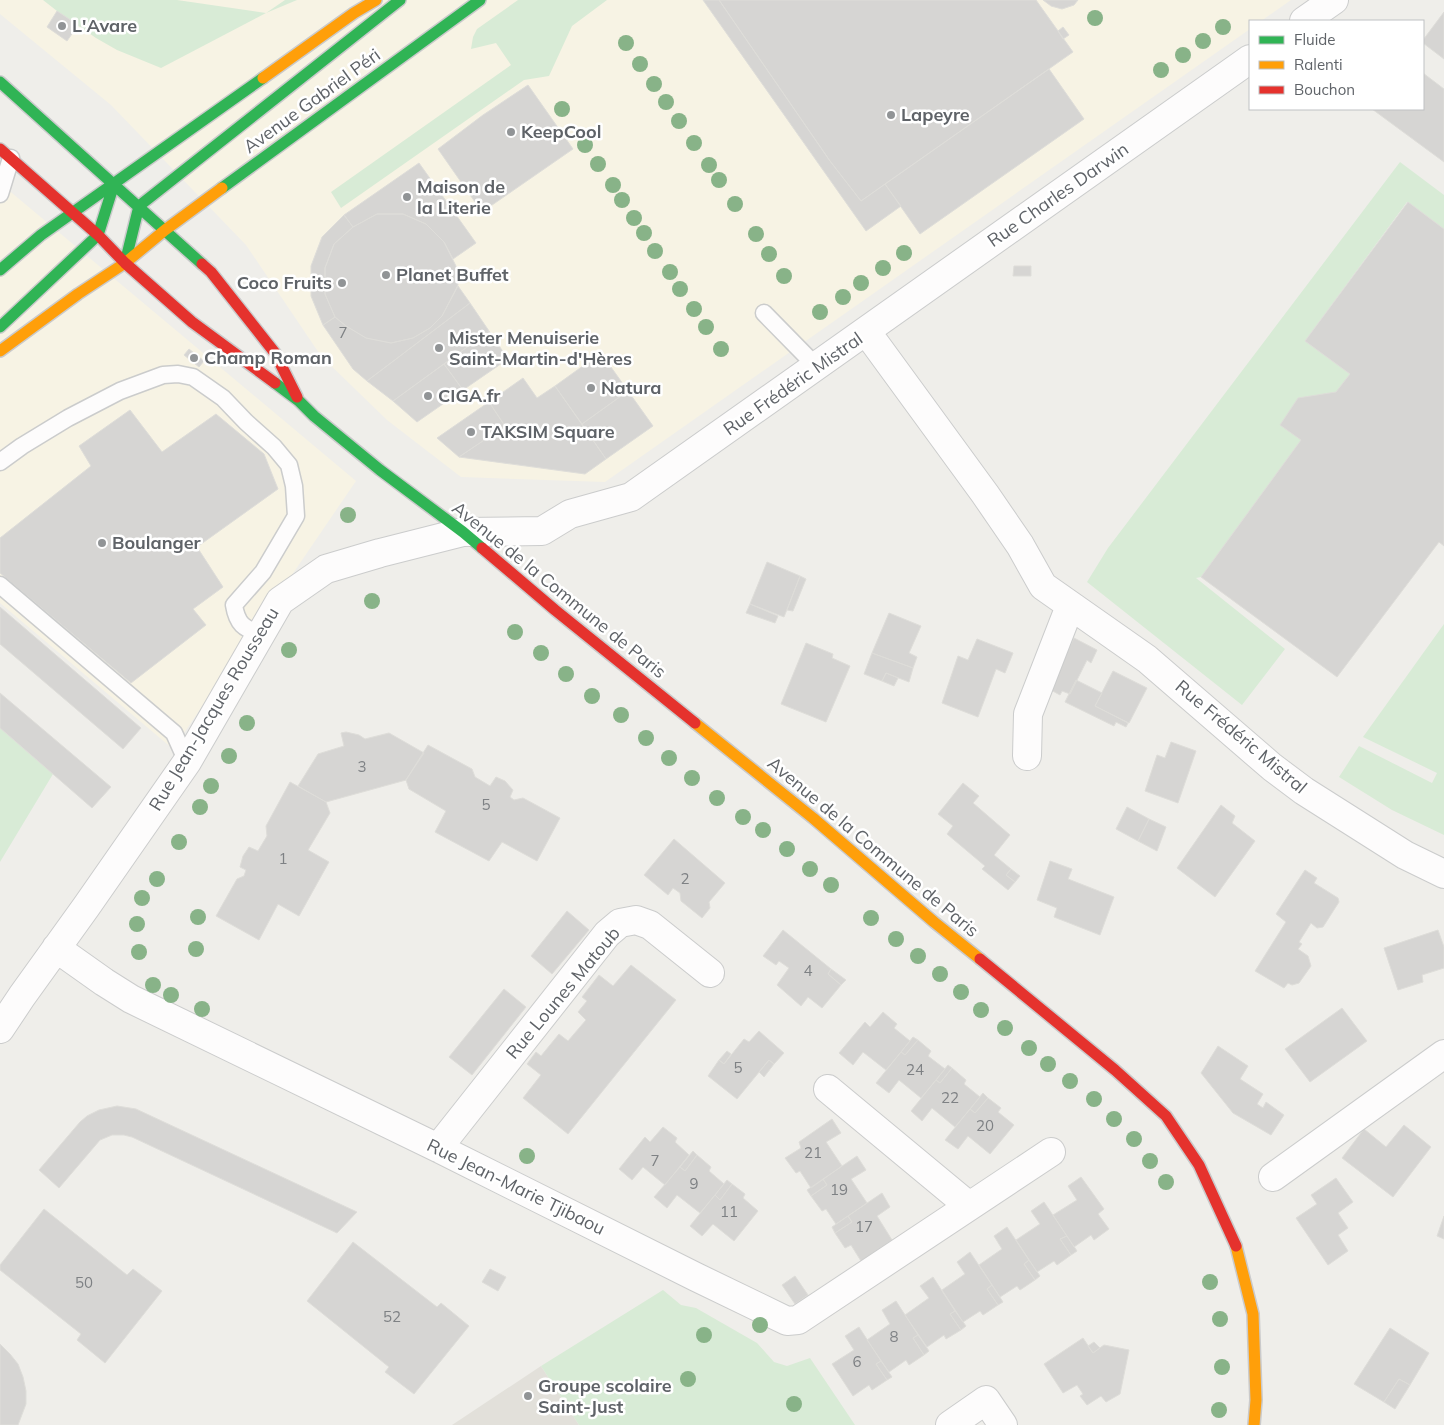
<svg xmlns="http://www.w3.org/2000/svg" width="1444" height="1425" viewBox="0 0 1444 1425" font-family="Mulish,sans-serif">
<rect width="100%" height="100%" fill="#efeeea"/>
<!-- commercial -->
<path fill="#f7f3e4" d="M 0,0 L 1291,0 L 1261,21 L 1250,21 L 1250,29 L 605,482 L 461,477 L 387,420 L 321,356 L 246,245 L 111,105 L 0,14 Z
M 0,183 L 356,481 L 173,749 L 0,603 Z"/>
<!-- education -->
<path fill="#e2e0da" d="M 541,1366 L 579,1425 L 452,1425 Z"/>
<!-- green -->
<path fill="#d8ebd6" d="M 43,0 L 177,0 L 266,13 L 285,0 L 297,0 L 266,13 L 161,68 L 117,50 L 96,38 L 57,11 Z
M 518,0 L 607,0 L 572,26 L 549,76 L 524,80 L 341,208 L 331,192 L 511,65 L 496,43 L 471,49 L 473,37 L 477,29 Z
M 1400,162 L 1444,195 L 1444,229 L 1407,202 L 1305,341 L 1350,374 L 1201,577 L 1196,578 L 1285,649 L 1242,705 L 1087,582 L 1108,548 Z
M 1444,624 L 1444,835 L 1392,810 L 1339,777 L 1359,746 L 1432,783 L 1437,773 L 1363,737 Z
M 0,728 L 53,774 L 0,862 Z
M 663,1290 L 681,1305 L 696,1308 L 757,1343 L 774,1362 L 787,1366 L 810,1358 L 855,1425 L 579,1425 L 541,1366 Z"/>
<!-- building -->
<path fill="#d6d5d3" stroke="#deddd9" d="M 703,0 L 719,0 L 830,161 L 861,201 L 885,184 L 901,206 L 866,231 Z
M 719,0 L 1036,0 L 1073,52 L 861,201 L 830,161 Z
M 1043,0 L 1078,0 L 1074,5 L 1062,9 L 1051,6 Z
M 57,11 L 78,25 L 67,41 L 47,27 Z
M 1444,12 L 1444,59 L 1423,43 L 1423,40 Z
M 1063,27 L 1069,35 L 1063,39 L 1058,31 Z
M 1049,69 L 1084,119 L 920,234 L 885,184 Z
M 1423,73 L 1444,89 L 1444,162 L 1372,109 L 1423,109 Z
M 528,85 L 573,149 L 482,212 L 438,149 L 483,115 Z
M 419,163 L 476,243 L 453,259 L 444,242 L 426,224 L 403,214 L 377,214 L 353,227 L 344,215 Z
M 1408,202 L 1444,229 L 1444,546 L 1439,542 L 1337,677 L 1201,577 L 1301,440 L 1280,425 L 1298,398 L 1336,392 L 1350,374 L 1305,341 Z
M 377,214 L 403,214 L 426,224 L 444,242 L 456,266 L 458,285 L 442,316 L 430,328 L 413,338 L 391,343 L 366,338 L 346,326 L 335,317 L 325,294 L 325,268 L 334,244 L 353,227 Z
M 344,215 L 353,227 L 334,244 L 325,268 L 325,294 L 335,317 L 323,325 L 311,296 L 311,266 L 322,237 Z
M 1014,266 L 1031,266 L 1031,276 L 1013,276 Z
M 458,286 L 470,303 L 367,381 L 353,369 L 323,325 L 335,317 L 346,326 L 366,338 L 391,343 L 413,338 L 430,328 L 442,316 Z
M 470,303 L 489,331 L 393,401 L 367,381 Z
M 489,331 L 508,359 L 463,390 L 444,364 Z
M 189,349 L 204,361 L 199,367 L 184,355 Z
M 601,353 L 628,391 L 582,424 L 555,386 Z
M 444,364 L 463,390 L 417,422 L 393,401 Z
M 523,378 L 537,398 L 555,386 L 606,459 L 585,474 L 459,457 L 505,426 L 489,402 Z
M 628,391 L 653,426 L 606,459 L 582,424 Z
M 489,402 L 505,426 L 459,457 L 437,438 Z
M 130,410 L 162,452 L 216,414 L 264,454 L 278,489 L 197,547 L 223,587 L 193,609 L 206,625 L 131,683 L 0,573 L 0,538 L 91,466 L 79,446 Z
M 767,562 L 800,576 L 784,617 L 750,604 Z
M 800,576 L 806,579 L 793,611 L 787,610 Z
M 750,604 L 778,616 L 775,623 L 746,613 Z
M 0,607 L 141,728 L 123,749 L 0,644 Z
M 889,613 L 921,626 L 909,653 L 917,657 L 913,668 L 872,653 Z
M 1074,638 L 1097,650 L 1091,663 L 1087,660 L 1070,694 L 1062,691 L 1060,695 L 1049,689 Z
M 977,639 L 1013,653 L 1005,673 L 996,669 L 978,717 L 942,703 L 958,656 L 968,660 Z
M 806,643 L 833,654 L 832,658 L 850,666 L 826,722 L 781,704 Z
M 872,653 L 913,668 L 909,682 L 886,673 L 882,681 L 864,674 Z
M 1113,671 L 1147,688 L 1129,723 L 1095,706 Z
M 886,673 L 898,678 L 894,686 L 882,681 Z
M 1076,680 L 1102,693 L 1095,706 L 1128,723 L 1126,727 L 1116,722 L 1114,726 L 1065,702 Z
M 0,693 L 111,787 L 92,808 L 0,728 Z
M 346,732 L 359,735 L 365,739 L 389,733 L 424,753 L 406,780 L 326,802 L 298,786 L 318,754 L 344,746 L 341,733 Z
M 1171,742 L 1196,751 L 1178,803 L 1145,791 L 1157,755 L 1165,758 Z
M 428,745 L 472,769 L 475,777 L 490,786 L 496,777 L 505,781 L 513,790 L 510,797 L 514,800 L 523,798 L 560,818 L 537,861 L 502,842 L 489,861 L 435,832 L 446,811 L 409,789 L 406,780 Z
M 290,782 L 326,802 L 330,813 L 308,850 L 329,862 L 299,916 L 278,904 L 259,940 L 216,916 L 237,879 L 244,876 L 246,870 L 240,867 L 243,856 L 249,847 L 258,851 L 267,836 L 266,826 Z
M 963,783 L 979,796 L 973,803 L 1010,835 L 994,855 L 1011,869 L 1006,875 L 1015,882 L 1008,890 L 982,869 L 985,866 L 947,834 L 953,826 L 938,814 Z
M 1221,805 L 1235,816 L 1232,823 L 1255,841 L 1215,897 L 1177,868 Z
M 1127,807 L 1149,819 L 1138,841 L 1116,829 Z
M 1149,819 L 1166,827 L 1157,851 L 1138,841 Z
M 674,839 L 725,883 L 709,902 L 710,908 L 702,918 L 681,901 L 680,893 L 673,888 L 668,895 L 644,875 Z
M 1050,861 L 1072,869 L 1068,879 L 1114,897 L 1100,935 L 1054,917 L 1057,908 L 1037,900 Z
M 1011,869 L 1020,876 L 1015,882 L 1006,875 Z
M 1305,870 L 1317,878 L 1314,883 L 1338,898 L 1339,902 L 1323,927 L 1317,928 L 1311,923 L 1299,942 L 1302,944 L 1298,949 L 1308,956 L 1311,966 L 1299,983 L 1292,985 L 1288,983 L 1284,988 L 1255,971 L 1286,922 L 1276,914 Z
M 567,911 L 589,930 L 552,974 L 531,956 Z
M 783,930 L 831,969 L 828,974 L 841,985 L 822,1008 L 808,997 L 801,1006 L 777,985 L 789,968 L 779,961 L 776,965 L 763,956 Z
M 1438,930 L 1444,947 L 1444,968 L 1422,975 L 1423,982 L 1398,990 L 1384,948 Z
M 631,965 L 676,1000 L 568,1134 L 523,1098 L 541,1075 L 527,1064 L 536,1052 L 541,1056 L 559,1034 L 568,1041 L 586,1020 L 578,1012 L 587,1001 L 582,997 L 599,975 L 613,986 Z
M 831,969 L 846,980 L 841,985 L 828,974 Z
M 504,989 L 526,1007 L 472,1075 L 449,1057 Z
M 1342,1008 L 1367,1041 L 1310,1082 L 1285,1049 Z
M 883,1012 L 897,1024 L 894,1028 L 910,1041 L 886,1070 L 863,1052 L 853,1065 L 839,1053 L 865,1022 L 870,1027 Z
M 759,1031 L 784,1053 L 774,1064 L 769,1060 L 737,1099 L 708,1076 L 719,1060 L 724,1064 L 744,1039 L 749,1042 Z
M 913,1037 L 918,1040 L 905,1055 L 901,1052 Z
M 918,1040 L 931,1051 L 928,1056 L 945,1069 L 921,1098 L 899,1080 L 889,1093 L 876,1083 L 901,1052 L 905,1055 Z
M 1218,1046 L 1248,1066 L 1240,1079 L 1263,1094 L 1257,1104 L 1263,1108 L 1266,1102 L 1284,1115 L 1271,1135 L 1233,1113 L 1201,1073 Z
M 727,1051 L 731,1054 L 724,1064 L 719,1060 Z
M 769,1060 L 774,1064 L 764,1077 L 759,1072 Z
M 948,1065 L 952,1068 L 940,1083 L 936,1080 Z
M 952,1068 L 966,1080 L 964,1084 L 980,1097 L 955,1127 L 932,1108 L 922,1121 L 911,1111 L 936,1080 L 940,1083 Z
M 983,1093 L 988,1098 L 975,1113 L 970,1109 Z
M 988,1098 L 1001,1108 L 998,1112 L 1014,1125 L 990,1154 L 968,1136 L 958,1149 L 945,1140 L 970,1109 L 975,1113 Z
M 117,1106 L 136,1109 L 357,1212 L 337,1233 L 132,1137 L 124,1135 L 112,1135 L 100,1140 L 59,1188 L 39,1170 L 80,1122 L 87,1116 L 99,1110 Z
M 832,1119 L 841,1133 L 826,1142 L 842,1166 L 811,1188 L 800,1171 L 796,1173 L 785,1158 L 801,1148 L 799,1142 Z
M 1404,1125 L 1431,1147 L 1393,1197 L 1342,1158 L 1364,1129 L 1386,1147 Z
M 663,1127 L 677,1138 L 675,1142 L 689,1155 L 665,1185 L 643,1167 L 632,1180 L 619,1169 L 645,1137 L 650,1142 Z
M 693,1151 L 697,1155 L 685,1171 L 680,1167 Z
M 697,1155 L 711,1167 L 709,1171 L 724,1184 L 700,1213 L 677,1195 L 667,1208 L 654,1197 L 680,1167 L 685,1171 Z
M 857,1156 L 866,1170 L 851,1179 L 867,1203 L 836,1224 L 826,1209 L 822,1211 L 811,1196 L 827,1185 L 823,1179 Z
M 1081,1177 L 1104,1209 L 1098,1214 L 1109,1229 L 1094,1240 L 1091,1235 L 1074,1247 L 1053,1215 L 1077,1200 L 1068,1186 Z
M 1336,1178 L 1353,1202 L 1338,1213 L 1348,1228 L 1338,1235 L 1348,1251 L 1328,1265 L 1296,1218 L 1317,1204 L 1311,1195 Z
M 823,1179 L 827,1185 L 811,1196 L 807,1190 Z
M 727,1180 L 732,1184 L 720,1200 L 715,1195 Z
M 732,1184 L 745,1194 L 743,1198 L 758,1211 L 734,1241 L 713,1224 L 702,1236 L 690,1226 L 715,1195 L 720,1200 Z
M 882,1193 L 890,1207 L 877,1216 L 892,1240 L 861,1261 L 851,1245 L 845,1248 L 835,1233 L 852,1222 L 848,1216 Z
M 1044,1202 L 1067,1236 L 1060,1239 L 1071,1255 L 1057,1265 L 1054,1261 L 1037,1272 L 1016,1240 L 1040,1224 L 1031,1211 Z
M 44,1209 L 127,1275 L 133,1269 L 162,1291 L 105,1363 L 77,1340 L 81,1334 L 0,1270 L 0,1265 Z
M 848,1216 L 852,1222 L 835,1233 L 832,1227 Z
M 1444,1216 L 1444,1239 L 1437,1236 Z
M 1007,1227 L 1029,1260 L 1024,1264 L 1035,1280 L 1020,1290 L 1017,1286 L 1000,1297 L 979,1265 L 1002,1249 L 994,1236 Z
M 1067,1236 L 1077,1251 L 1071,1255 L 1060,1239 Z
M 353,1242 L 437,1307 L 441,1303 L 469,1326 L 414,1394 L 385,1372 L 389,1367 L 307,1301 Z
M 970,1252 L 992,1285 L 987,1289 L 998,1305 L 983,1315 L 980,1311 L 963,1322 L 942,1290 L 965,1274 L 957,1262 Z
M 1029,1260 L 1040,1276 L 1035,1280 L 1024,1264 Z
M 490,1269 L 506,1277 L 498,1291 L 482,1282 Z
M 795,1276 L 808,1295 L 795,1304 L 782,1285 Z
M 933,1277 L 955,1311 L 950,1314 L 961,1330 L 946,1339 L 944,1335 L 927,1347 L 905,1315 L 929,1298 L 920,1286 Z
M 992,1285 L 1003,1302 L 998,1305 L 987,1289 Z
M 896,1301 L 918,1335 L 913,1338 L 924,1355 L 909,1365 L 906,1360 L 889,1372 L 867,1340 L 890,1324 L 882,1310 Z
M 955,1311 L 966,1326 L 961,1330 L 950,1314 Z
M 859,1327 L 881,1361 L 876,1364 L 887,1380 L 872,1390 L 869,1385 L 853,1396 L 832,1364 L 854,1350 L 845,1336 Z
M 1390,1328 L 1429,1353 L 1410,1385 L 1399,1379 L 1384,1402 L 1354,1384 Z
M 918,1335 L 929,1351 L 924,1355 L 913,1338 Z
M 1083,1338 L 1093,1353 L 1104,1345 L 1129,1350 L 1120,1394 L 1106,1402 L 1101,1396 L 1087,1405 L 1080,1396 L 1083,1394 L 1077,1385 L 1063,1393 L 1044,1364 Z
M 1094,1342 L 1100,1348 L 1093,1353 L 1088,1346 Z
M 0,1344 L 10,1354 L 18,1364 L 23,1377 L 26,1391 L 26,1404 L 18,1425 L 0,1425 Z
M 881,1361 L 892,1377 L 887,1380 L 876,1364 Z
M 1399,1379 L 1410,1385 L 1395,1409 L 1384,1402 Z"/>
<g fill="none" stroke-linecap="round" stroke-linejoin="round">
<defs>
<path id="lane" d="M 0,194 L 11,158
M 764,313 L 816,366
M 0,462 L 22,446 L 68,418 L 120,391 L 163,375 L 178,374 L 193,377 L 223,398 L 246,422 L 274,447 L 289,465 L 294,486 L 296,516 L 263,572 L 234,605 C 237,624 244,629 261,634
M 0,585 L 174,733 L 187,762"/>
<path id="street" d="M 1304,21 L 1334,0
M 866,331 L 985,494 L 1020,545 L 1043,586 L 1147,659 L 1272,767 L 1304,791 L 1405,855 L 1444,874
M 1027,756 L 1028,714 L 1070,606
M 56,948 L 104,982 L 131,999 L 438,1148 L 696,1277 L 787,1321 L 798,1320 L 1051,1152
M 0,1029 L 22,996 L 86,907 L 187,762 L 280,601 L 326,569 L 380,553 L 463,532 L 542,531 L 570,514 L 631,497 L 1250,59
M 828,1089 L 969,1206
M 438,1148 L 607,934 L 620,923 L 636,920 L 650,925 L 710,973
M 1273,1177 L 1444,1054
M 950,1425 L 986,1400 L 1003,1425"/>
<path id="fast" d="M 0,82 L 202,264
M 222,188 L 480,0
M 125,263 L 139,206 L 400,0
M 0,270 L 41,235 L 263,78
M 0,327 L 98,235 L 114,184
M 275,383 L 299,401 L 314,416 L 380,470 L 463,532 L 482,548"/>
<path id="slow" d="M 263,78 L 354,13 L 376,0
M 0,351 L 78,294 L 125,263 L 165,230 L 222,188
M 695,723 L 813,818 L 934,922 L 980,959
M 1236,1246 L 1253,1314 L 1256,1400 L 1254,1425"/>
<path id="jam" d="M 0,149 L 98,235 L 125,263 L 192,322 L 275,383
M 202,264 L 211,272 L 275,353 L 297,397
M 482,548 L 555,610 L 695,723
M 980,959 L 1115,1070 L 1166,1116 L 1199,1165 L 1236,1246"/>
</defs>
<!-- lane casing -->
<use href="#lane" stroke="#cbcccc" stroke-width="19"/>
<!-- street casing -->
<use href="#street" stroke="#cbcccc" stroke-width="30"/>
<!-- fast casing -->
<use href="#fast" stroke="#cacacb" stroke-width="14"/>
<!-- slow casing -->
<use href="#slow" stroke="#cacacb" stroke-width="14"/>
<!-- jam casing -->
<use href="#jam" stroke="#cacacb" stroke-width="14"/>
<!-- lane -->
<use href="#lane" stroke="#fdfcfc" stroke-width="16"/>
<!-- street -->
<use href="#street" stroke="#fdfcfc" stroke-width="28"/>
<!-- fast -->
<use href="#fast" stroke="#30b455" stroke-width="11"/>
<!-- slow -->
<use href="#slow" stroke="#ff9f0a" stroke-width="11"/>
<!-- jam -->
<use href="#jam" stroke="#e5322d" stroke-width="11"/>
</g>
<!-- trees -->
<g fill="#88b388">
<circle cx="1095" cy="18" r="8"/>
<circle cx="1223" cy="27" r="8"/>
<circle cx="1203" cy="41" r="8"/>
<circle cx="626" cy="43" r="8"/>
<circle cx="1183" cy="55" r="8"/>
<circle cx="640" cy="64" r="8"/>
<circle cx="1161" cy="70" r="8"/>
<circle cx="654" cy="84" r="8"/>
<circle cx="666" cy="102" r="8"/>
<circle cx="562" cy="109" r="8"/>
<circle cx="679" cy="121" r="8"/>
<circle cx="694" cy="143" r="8"/>
<circle cx="585" cy="145" r="8"/>
<circle cx="598" cy="164" r="8"/>
<circle cx="709" cy="165" r="8"/>
<circle cx="719" cy="180" r="8"/>
<circle cx="613" cy="185" r="8"/>
<circle cx="622" cy="200" r="8"/>
<circle cx="735" cy="204" r="8"/>
<circle cx="634" cy="218" r="8"/>
<circle cx="644" cy="233" r="8"/>
<circle cx="756" cy="234" r="8"/>
<circle cx="655" cy="251" r="8"/>
<circle cx="904" cy="253" r="8"/>
<circle cx="769" cy="254" r="8"/>
<circle cx="883" cy="268" r="8"/>
<circle cx="670" cy="272" r="8"/>
<circle cx="784" cy="276" r="8"/>
<circle cx="861" cy="283" r="8"/>
<circle cx="680" cy="289" r="8"/>
<circle cx="843" cy="297" r="8"/>
<circle cx="694" cy="309" r="8"/>
<circle cx="820" cy="312" r="8"/>
<circle cx="706" cy="327" r="8"/>
<circle cx="721" cy="349" r="8"/>
<circle cx="348" cy="515" r="8"/>
<circle cx="372" cy="601" r="8"/>
<circle cx="515" cy="632" r="8"/>
<circle cx="289" cy="650" r="8"/>
<circle cx="541" cy="653" r="8"/>
<circle cx="566" cy="674" r="8"/>
<circle cx="592" cy="696" r="8"/>
<circle cx="621" cy="715" r="8"/>
<circle cx="247" cy="723" r="8"/>
<circle cx="646" cy="738" r="8"/>
<circle cx="229" cy="756" r="8"/>
<circle cx="669" cy="758" r="8"/>
<circle cx="692" cy="778" r="8"/>
<circle cx="211" cy="786" r="8"/>
<circle cx="717" cy="798" r="8"/>
<circle cx="200" cy="807" r="8"/>
<circle cx="743" cy="817" r="8"/>
<circle cx="763" cy="830" r="8"/>
<circle cx="179" cy="842" r="8"/>
<circle cx="787" cy="849" r="8"/>
<circle cx="810" cy="869" r="8"/>
<circle cx="157" cy="879" r="8"/>
<circle cx="831" cy="885" r="8"/>
<circle cx="142" cy="898" r="8"/>
<circle cx="198" cy="917" r="8"/>
<circle cx="871" cy="918" r="8"/>
<circle cx="137" cy="924" r="8"/>
<circle cx="896" cy="939" r="8"/>
<circle cx="196" cy="949" r="8"/>
<circle cx="139" cy="952" r="8"/>
<circle cx="918" cy="956" r="8"/>
<circle cx="940" cy="974" r="8"/>
<circle cx="153" cy="985" r="8"/>
<circle cx="961" cy="992" r="8"/>
<circle cx="171" cy="995" r="8"/>
<circle cx="202" cy="1009" r="8"/>
<circle cx="981" cy="1010" r="8"/>
<circle cx="1005" cy="1028" r="8"/>
<circle cx="1029" cy="1048" r="8"/>
<circle cx="1048" cy="1064" r="8"/>
<circle cx="1070" cy="1081" r="8"/>
<circle cx="1094" cy="1099" r="8"/>
<circle cx="1114" cy="1119" r="8"/>
<circle cx="1134" cy="1139" r="8"/>
<circle cx="527" cy="1156" r="8"/>
<circle cx="1150" cy="1161" r="8"/>
<circle cx="1166" cy="1182" r="8"/>
<circle cx="1210" cy="1282" r="8"/>
<circle cx="1220" cy="1319" r="8"/>
<circle cx="760" cy="1325" r="8"/>
<circle cx="704" cy="1335" r="8"/>
<circle cx="1222" cy="1367" r="8"/>
<circle cx="688" cy="1379" r="8"/>
<circle cx="794" cy="1404" r="8"/>
<circle cx="1219" cy="1410" r="8"/>
</g>
<!-- markers -->
<g fill="#919496" stroke="#fff" stroke-width="2">
<circle cx="62" cy="26" r="5"/>
<circle cx="891" cy="115" r="5"/>
<circle cx="511" cy="132" r="5"/>
<circle cx="407" cy="197" r="5"/>
<circle cx="386" cy="275" r="5"/>
<circle cx="342" cy="283" r="5"/>
<circle cx="439" cy="348" r="5"/>
<circle cx="194" cy="358" r="5"/>
<circle cx="591" cy="388" r="5"/>
<circle cx="428" cy="396" r="5"/>
<circle cx="471" cy="432" r="5"/>
<circle cx="102" cy="543" r="5"/>
<circle cx="528" cy="1396" r="5"/>
</g>
<g text-anchor="middle" stroke-width="5" stroke-linejoin="round" paint-order="stroke">
<!-- number labels -->
<g font-size="15" fill="#7e8184">
<text x="343" y="338">7</text>
<text x="362" y="772">3</text>
<text x="486" y="810">5</text>
<text x="283" y="864">1</text>
<text x="685" y="884">2</text>
<text x="808" y="976">4</text>
<text x="738" y="1073">5</text>
<text x="915" y="1075">24</text>
<text x="950" y="1103">22</text>
<text x="985" y="1131">20</text>
<text x="813" y="1158">21</text>
<text x="655" y="1166">7</text>
<text x="694" y="1189">9</text>
<text x="839" y="1195">19</text>
<text x="729" y="1217">11</text>
<text x="864" y="1232">17</text>
<text x="84" y="1288">50</text>
<text x="392" y="1322">52</text>
<text x="894" y="1342">8</text>
<text x="857" y="1367">6</text>
</g>
<!-- poi labels -->
<g font-size="18" font-weight="bold" fill="#5f6368" stroke="#fff" text-anchor="start">
<text x="72" y="32">L'Avare</text>
<text x="901" y="121">Lapeyre</text>
<text x="521" y="138">KeepCool</text>
<text x="417" y="193">Maison de<tspan x="417" dy="21">la Literie</tspan></text>
<text x="396" y="281">Planet Buffet</text>
<text x="332" y="289" text-anchor="end">Coco Fruits</text>
<text x="449" y="344">Mister Menuiserie<tspan x="449" dy="21">Saint-Martin-d'Hères</tspan></text>
<text x="204" y="364">Champ Roman</text>
<text x="601" y="394">Natura</text>
<text x="438" y="402">CIGA.fr</text>
<text x="481" y="438">TAKSIM Square</text>
<text x="112" y="549">Boulanger</text>
<text x="538" y="1392">Groupe scolaire<tspan x="538" dy="21">Saint-Just</tspan></text>
</g>
<!-- street labels -->
<g font-size="18" fill="#5f6368" stroke="#fff">
<text transform="translate(312 101) rotate(-36)" y="6">Avenue Gabriel Péri</text>
<text transform="translate(1058 195) rotate(-35)" y="6">Rue Charles Darwin</text>
<text transform="translate(793 384) rotate(-35)" y="6">Rue Frédéric Mistral</text>
<text transform="translate(559 590) rotate(39)" y="6">Avenue de la Commune de Paris</text>
<text transform="translate(214 709) rotate(-59)" y="6">Rue Jean-Jacques Rousseau</text>
<text transform="translate(1241 737) rotate(40)" y="6">Rue Frédéric Mistral</text>
<text transform="translate(873 847) rotate(40)" y="6">Avenue de la Commune de Paris</text>
<text transform="translate(563 993) rotate(-50)" y="6">Rue Lounes Matoub</text>
<text transform="translate(516 1187) rotate(26)" y="6">Rue Jean-Marie Tjibaou</text>
</g>
</g>
<!-- legend -->
<rect x="1249" y="20" width="175" height="90" fill="#ffffff" stroke="#bfc1c3"/>
<rect x="1259" y="36" width="25" height="8" fill="#30b455" stroke="#bfc1c3"/>
<text x="1294" y="45" font-size="15" fill="#5f6368">Fluide</text>
<rect x="1259" y="61" width="25" height="8" fill="#ff9f0a" stroke="#bfc1c3"/>
<text x="1294" y="70" font-size="15" fill="#5f6368">Ralenti</text>
<rect x="1259" y="86" width="25" height="8" fill="#e5322d" stroke="#bfc1c3"/>
<text x="1294" y="95" font-size="15" fill="#5f6368">Bouchon</text>
</svg>
